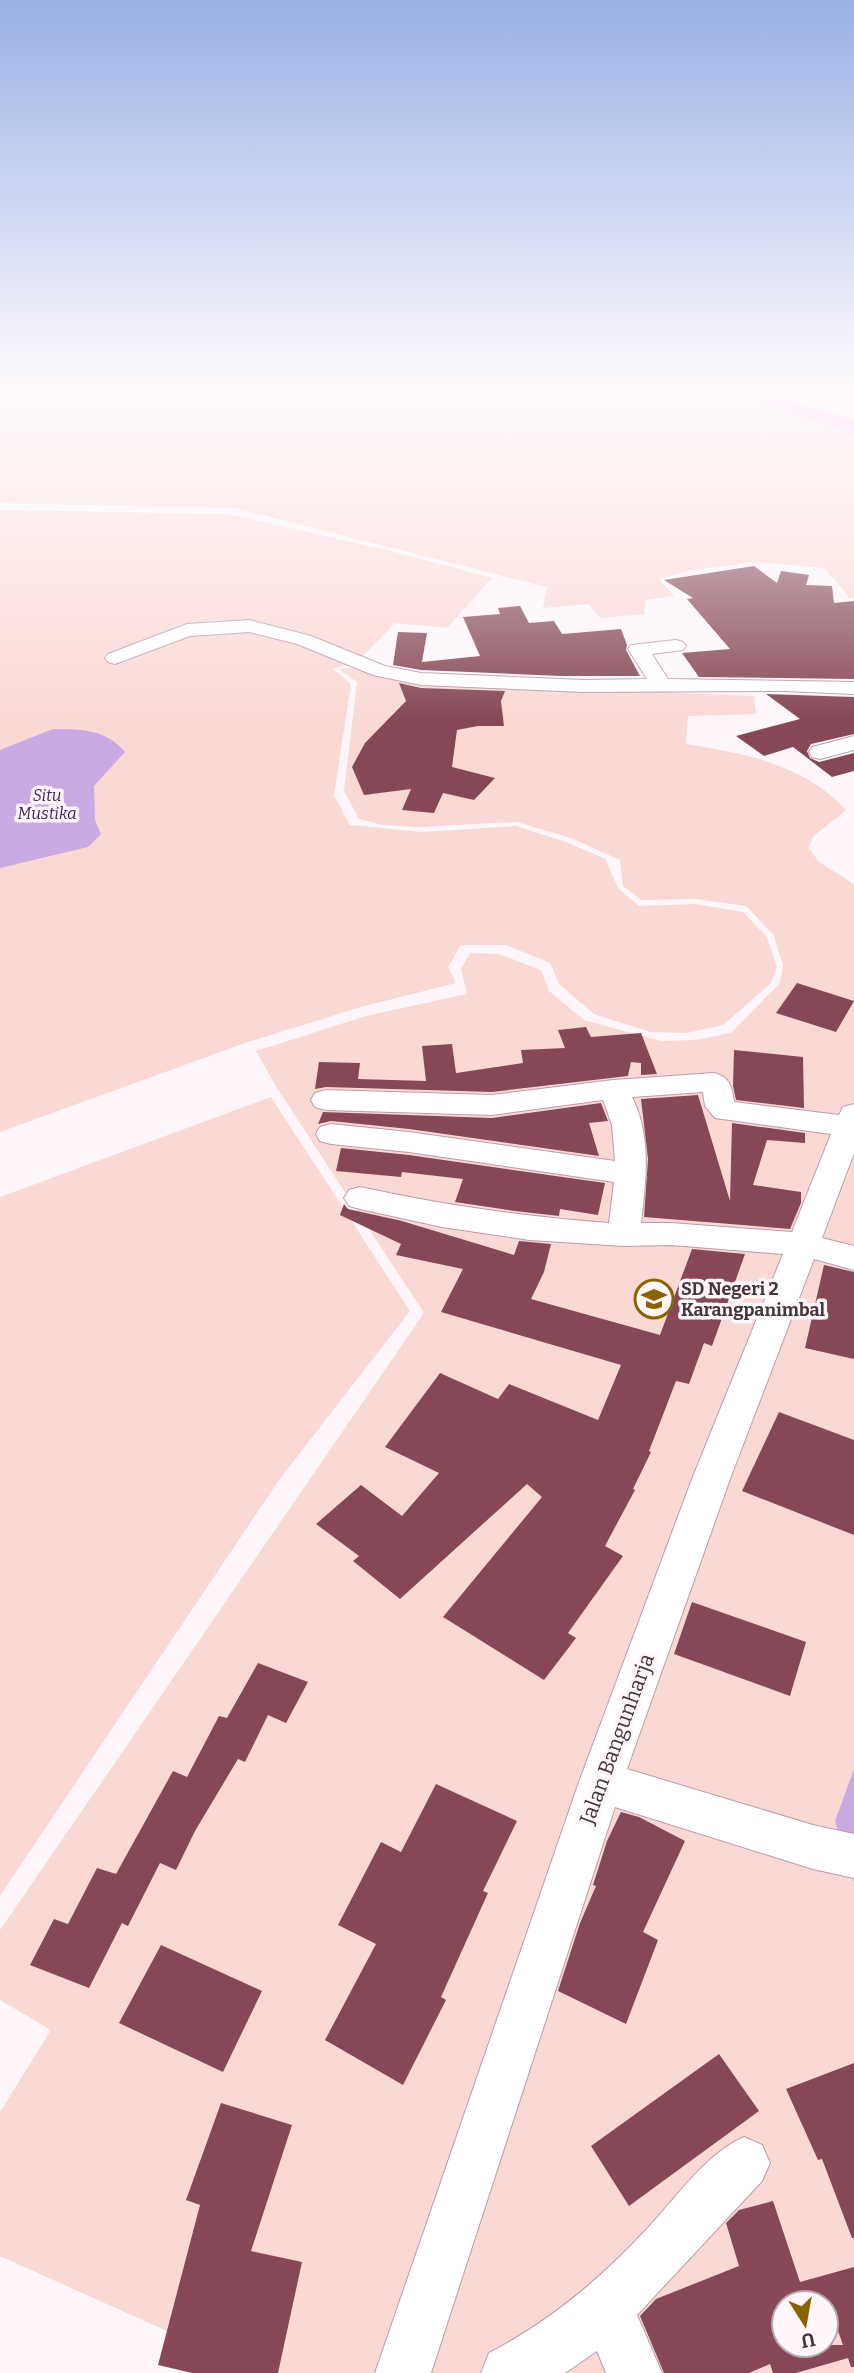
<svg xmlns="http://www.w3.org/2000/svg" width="854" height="2373" viewBox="0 0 854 2373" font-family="Bitter,serif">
<rect width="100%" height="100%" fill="#fef6fa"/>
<!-- green -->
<path fill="#fad9d5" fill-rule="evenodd" d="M 0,389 L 711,389 L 854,434 L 854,598 L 850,598 L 824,568 L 756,562 L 692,570 L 659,579 L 674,596 L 646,600 L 644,614 L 600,618 L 589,604 L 543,608 L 547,587 L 235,508 L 0,503 Z
M 0,510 L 227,514 L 391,551 L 492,578 L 447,628 L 395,623 L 360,659 L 333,669 L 351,684 L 334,796 L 350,825 L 421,832 L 516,826 L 566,842 L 605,859 L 618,888 L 639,906 L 695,904 L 743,912 L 767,937 L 777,967 L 771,983 L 723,1025 L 687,1033 L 650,1032 L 594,1014 L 559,984 L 550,963 L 506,945 L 461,945 L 448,967 L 456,983 L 361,1007 L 248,1042 L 0,1132 Z
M 359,667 L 382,677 L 420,682 L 754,696 L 756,714 L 688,716 L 686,744 C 743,753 806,765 846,810 L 814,836 L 808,847 L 819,862 L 854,884 L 854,2373 L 260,2373 L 0,2256 L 0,2112 L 51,2030 L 0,2000 L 0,1930 L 424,1313 L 277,1088 L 256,1051 L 366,1016 L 467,994 L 461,969 L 470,953 L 499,954 L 541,970 L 549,991 L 584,1020 L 661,1041 L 696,1040 L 731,1033 L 780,983 L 783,965 L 773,934 L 746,906 L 696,899 L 642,900 L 623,886 L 620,860 L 571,838 L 517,822 L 419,827 L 382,825 L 359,819 L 344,791 L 357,682 L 339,669 ZM 784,2303 L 826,2303 L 826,2345 L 784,2345 Z
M 271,1097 L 410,1311 L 279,1480 L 0,1896 L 0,1197 Z"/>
<!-- water -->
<path fill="#c9aae3" d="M 53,729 C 81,729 106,729 125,752 L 94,786 L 95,820 L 101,834 L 88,847 L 0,868 L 0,750 Z
M 854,1769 L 854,1883 L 835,1821 Z"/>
<!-- building -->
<path fill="#864856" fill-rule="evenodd" d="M 754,566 L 777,583 L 781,571 L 809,575 L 806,585 L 832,586 L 834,603 L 854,601 L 854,679 L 699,677 L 682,653 L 730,649 L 687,599 L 693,598 L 664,580 Z
M 520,606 L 529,623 L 554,621 L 562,634 L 621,629 L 627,645 L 626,650 L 640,676 L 561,676 L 421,670 L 393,665 L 398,632 L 427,633 L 422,662 L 480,656 L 463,617 L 500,614 L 498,608 Z
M 399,683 L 421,688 L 505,691 L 501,701 L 504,726 L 478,726 L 457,730 L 452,767 L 495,778 L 474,800 L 443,793 L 434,813 L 402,810 L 411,789 L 364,795 L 352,767 L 365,743 L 406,701 Z
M 766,694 L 854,697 L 854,734 L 811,744 L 807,751 L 810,758 L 819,762 L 854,753 L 854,771 L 832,777 L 793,747 L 764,756 L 736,736 L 800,719 Z
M 797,983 L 854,1001 L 836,1032 L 776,1013 Z
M 586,1027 L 591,1037 L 641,1033 L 657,1074 L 641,1075 L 641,1063 L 631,1062 L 628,1076 L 492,1092 L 326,1087 L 315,1089 L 319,1062 L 360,1063 L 358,1079 L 426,1081 L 422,1046 L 452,1044 L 456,1073 L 523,1063 L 521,1050 L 565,1048 L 558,1030 Z
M 734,1050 L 803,1057 L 804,1108 L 736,1100 L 733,1086 Z
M 698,1095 L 730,1201 L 732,1123 L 805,1133 L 805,1143 L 767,1140 L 753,1185 L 801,1192 L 801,1203 L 790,1229 L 644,1217 L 648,1159 L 641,1099 Z
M 601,1103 L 608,1121 L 589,1123 L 599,1156 L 409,1129 L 331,1121 L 318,1124 L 323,1112 L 492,1118 Z
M 341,1148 L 409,1155 L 605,1183 L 598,1215 L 560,1209 L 559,1216 L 515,1211 L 455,1202 L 463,1179 L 402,1172 L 401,1177 L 336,1171 Z
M 344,1204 L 348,1209 L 402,1221 L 514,1255 L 519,1241 L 551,1244 L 544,1272 L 531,1299 L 660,1335 L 692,1249 L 745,1254 L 712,1346 L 704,1343 L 689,1384 L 676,1381 L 649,1451 L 651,1452 L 633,1489 L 635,1490 L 605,1546 L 623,1556 L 568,1633 L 576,1638 L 544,1680 L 443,1617 L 542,1497 L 527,1484 L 400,1599 L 353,1561 L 359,1556 L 316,1524 L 361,1485 L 402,1516 L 439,1473 L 385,1447 L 440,1373 L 498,1399 L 509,1384 L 598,1420 L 621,1365 L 441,1312 L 463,1269 L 396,1255 L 401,1244 L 340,1215 Z
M 824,1265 L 854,1272 L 854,1359 L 805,1348 Z
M 779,1412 L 854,1440 L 854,1535 L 742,1491 Z
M 692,1602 L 806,1642 L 790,1696 L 674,1654 Z
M 258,1663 L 308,1682 L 286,1723 L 268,1715 L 245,1762 L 238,1759 L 195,1831 L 176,1870 L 160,1863 L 128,1926 L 122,1923 L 89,1988 L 30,1965 L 54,1919 L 68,1924 L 97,1868 L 116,1874 L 173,1771 L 187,1777 L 219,1716 L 227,1718 Z
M 436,1784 L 517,1821 L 483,1891 L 488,1893 L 441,1997 L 446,2000 L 403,2085 L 325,2040 L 376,1944 L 338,1925 L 381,1842 L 401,1852 Z
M 621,1812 L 639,1817 L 685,1841 L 643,1932 L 658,1940 L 626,2024 L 558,1991 L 580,1923 L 596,1886 L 593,1885 L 607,1841 Z
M 161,1945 L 262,1991 L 223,2072 L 119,2023 Z
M 719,2054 L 759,2111 L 629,2206 L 591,2146 Z
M 854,2063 L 854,2238 L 852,2238 L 822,2159 L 818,2160 L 786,2089 Z
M 221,2103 L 292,2125 L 251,2251 L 302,2262 L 278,2373 L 192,2373 L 158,2365 L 200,2205 L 186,2200 Z
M 773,2201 L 800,2282 L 854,2267 L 854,2367 L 851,2367 L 848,2358 L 796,2373 L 773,2373 L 770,2364 L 749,2373 L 664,2373 L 640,2316 L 656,2299 L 739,2266 L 726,2223 L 739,2210 ZM 784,2303 L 828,2303 L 843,2345 L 784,2345 Z"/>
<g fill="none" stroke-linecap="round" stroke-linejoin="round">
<defs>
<path id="minor" d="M 125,389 L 166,389 C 150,404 29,402 0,403 L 0,393 Z
M 660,389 L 678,389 L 697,399 L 718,401 L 774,396 L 782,401 L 774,406 C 737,409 688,420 660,389 Z
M 249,620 L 311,636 L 385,666 L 421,673 L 583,680 L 647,679 L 628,649 L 631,645 L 676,640 L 683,642 L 686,646 L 683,650 L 652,654 L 668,679 L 854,682 L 854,694 L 784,691 L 583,692 L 421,685 L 373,675 L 297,644 L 249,632 L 190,636 L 115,664 L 108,662 L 105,658 L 108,654 L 187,624 Z
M 854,736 L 854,750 L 820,759 L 812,757 L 809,752 L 812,747 Z
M 714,1073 C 730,1077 732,1087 734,1102 L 839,1115 L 843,1107 L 854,1104 L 854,1153 L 822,1238 L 854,1246 L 854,1270 L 814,1259 L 730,1479 L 627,1769 L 813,1825 L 854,1834 L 854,1878 L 813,1869 L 615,1807 L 431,2373 L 375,2373 L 579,1782 L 692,1479 L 783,1254 L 671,1245 L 624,1246 L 530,1240 L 442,1227 L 360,1209 L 349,1206 L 344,1198 L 349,1190 L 360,1187 C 443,1205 524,1217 609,1223 L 614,1182 L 409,1152 L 331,1144 L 320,1141 L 316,1134 L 320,1127 L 331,1124 L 409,1132 L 615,1161 L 612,1125 L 603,1100 L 492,1115 L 326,1110 L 315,1107 L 311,1100 L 315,1093 L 326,1090 L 492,1095 L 613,1080 ZM 703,1092 L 705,1106 L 715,1118 L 831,1134 L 792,1232 L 671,1223 L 641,1223 C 646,1180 652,1137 632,1097 Z
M 744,2137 L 762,2145 L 770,2163 L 762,2181 L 637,2315 L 662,2373 L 606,2373 L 597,2351 L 565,2373 L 481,2373 L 489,2353 C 549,2322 598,2281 644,2232 C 673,2202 706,2153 744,2137 Z"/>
<path id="highway" d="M 727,389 L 755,389 L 854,421 L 854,433 L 729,393 Z"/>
</defs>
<!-- minor casing -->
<use href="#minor" stroke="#be9aac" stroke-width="2"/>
<!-- highway casing -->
<use href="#highway" stroke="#d6d3d4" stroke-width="3"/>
<!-- minor -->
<use href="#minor" fill="#fff" fill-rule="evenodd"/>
<!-- highway -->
<use href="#highway" fill="#fb92f8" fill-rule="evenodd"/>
</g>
<!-- sky -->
<linearGradient id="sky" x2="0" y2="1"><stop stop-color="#9bb0e6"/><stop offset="0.54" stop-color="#fffbfd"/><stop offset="1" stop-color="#fffbfd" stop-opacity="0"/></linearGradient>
<rect width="854" height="721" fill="url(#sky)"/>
<!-- icons -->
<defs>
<symbol id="school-ring" viewBox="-11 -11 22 22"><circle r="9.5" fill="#fef6fa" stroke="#886401" stroke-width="1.5"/><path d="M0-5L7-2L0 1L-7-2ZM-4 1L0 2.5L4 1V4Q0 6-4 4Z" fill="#886401"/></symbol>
</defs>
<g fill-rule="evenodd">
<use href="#school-ring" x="632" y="1277" width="44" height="44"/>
</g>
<g text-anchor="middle" stroke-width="7" stroke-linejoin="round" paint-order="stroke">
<!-- far-water labels -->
<g font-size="16" font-style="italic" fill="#421a5c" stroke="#fef6fa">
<text x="47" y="801">Situ<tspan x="47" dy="18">Mustika</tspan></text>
</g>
<!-- poi labels -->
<g font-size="18" font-weight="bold" fill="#44353c" stroke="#fef6fa" text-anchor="start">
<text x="681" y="1295">SD Negeri 2<tspan x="681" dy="21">Karangpanimbal</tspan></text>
</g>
<!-- near-street labels -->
<g font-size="21" fill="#44353c" stroke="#fef6fa">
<text transform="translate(617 1739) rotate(-70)" y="7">Jalan Bangunharja</text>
</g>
</g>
<!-- north arrow -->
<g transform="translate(805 2324) rotate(169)"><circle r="33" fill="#fef6fa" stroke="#b4a9ae" stroke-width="2"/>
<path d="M0-5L12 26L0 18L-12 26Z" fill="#886401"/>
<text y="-10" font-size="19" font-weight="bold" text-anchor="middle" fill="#44353c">U</text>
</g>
</svg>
